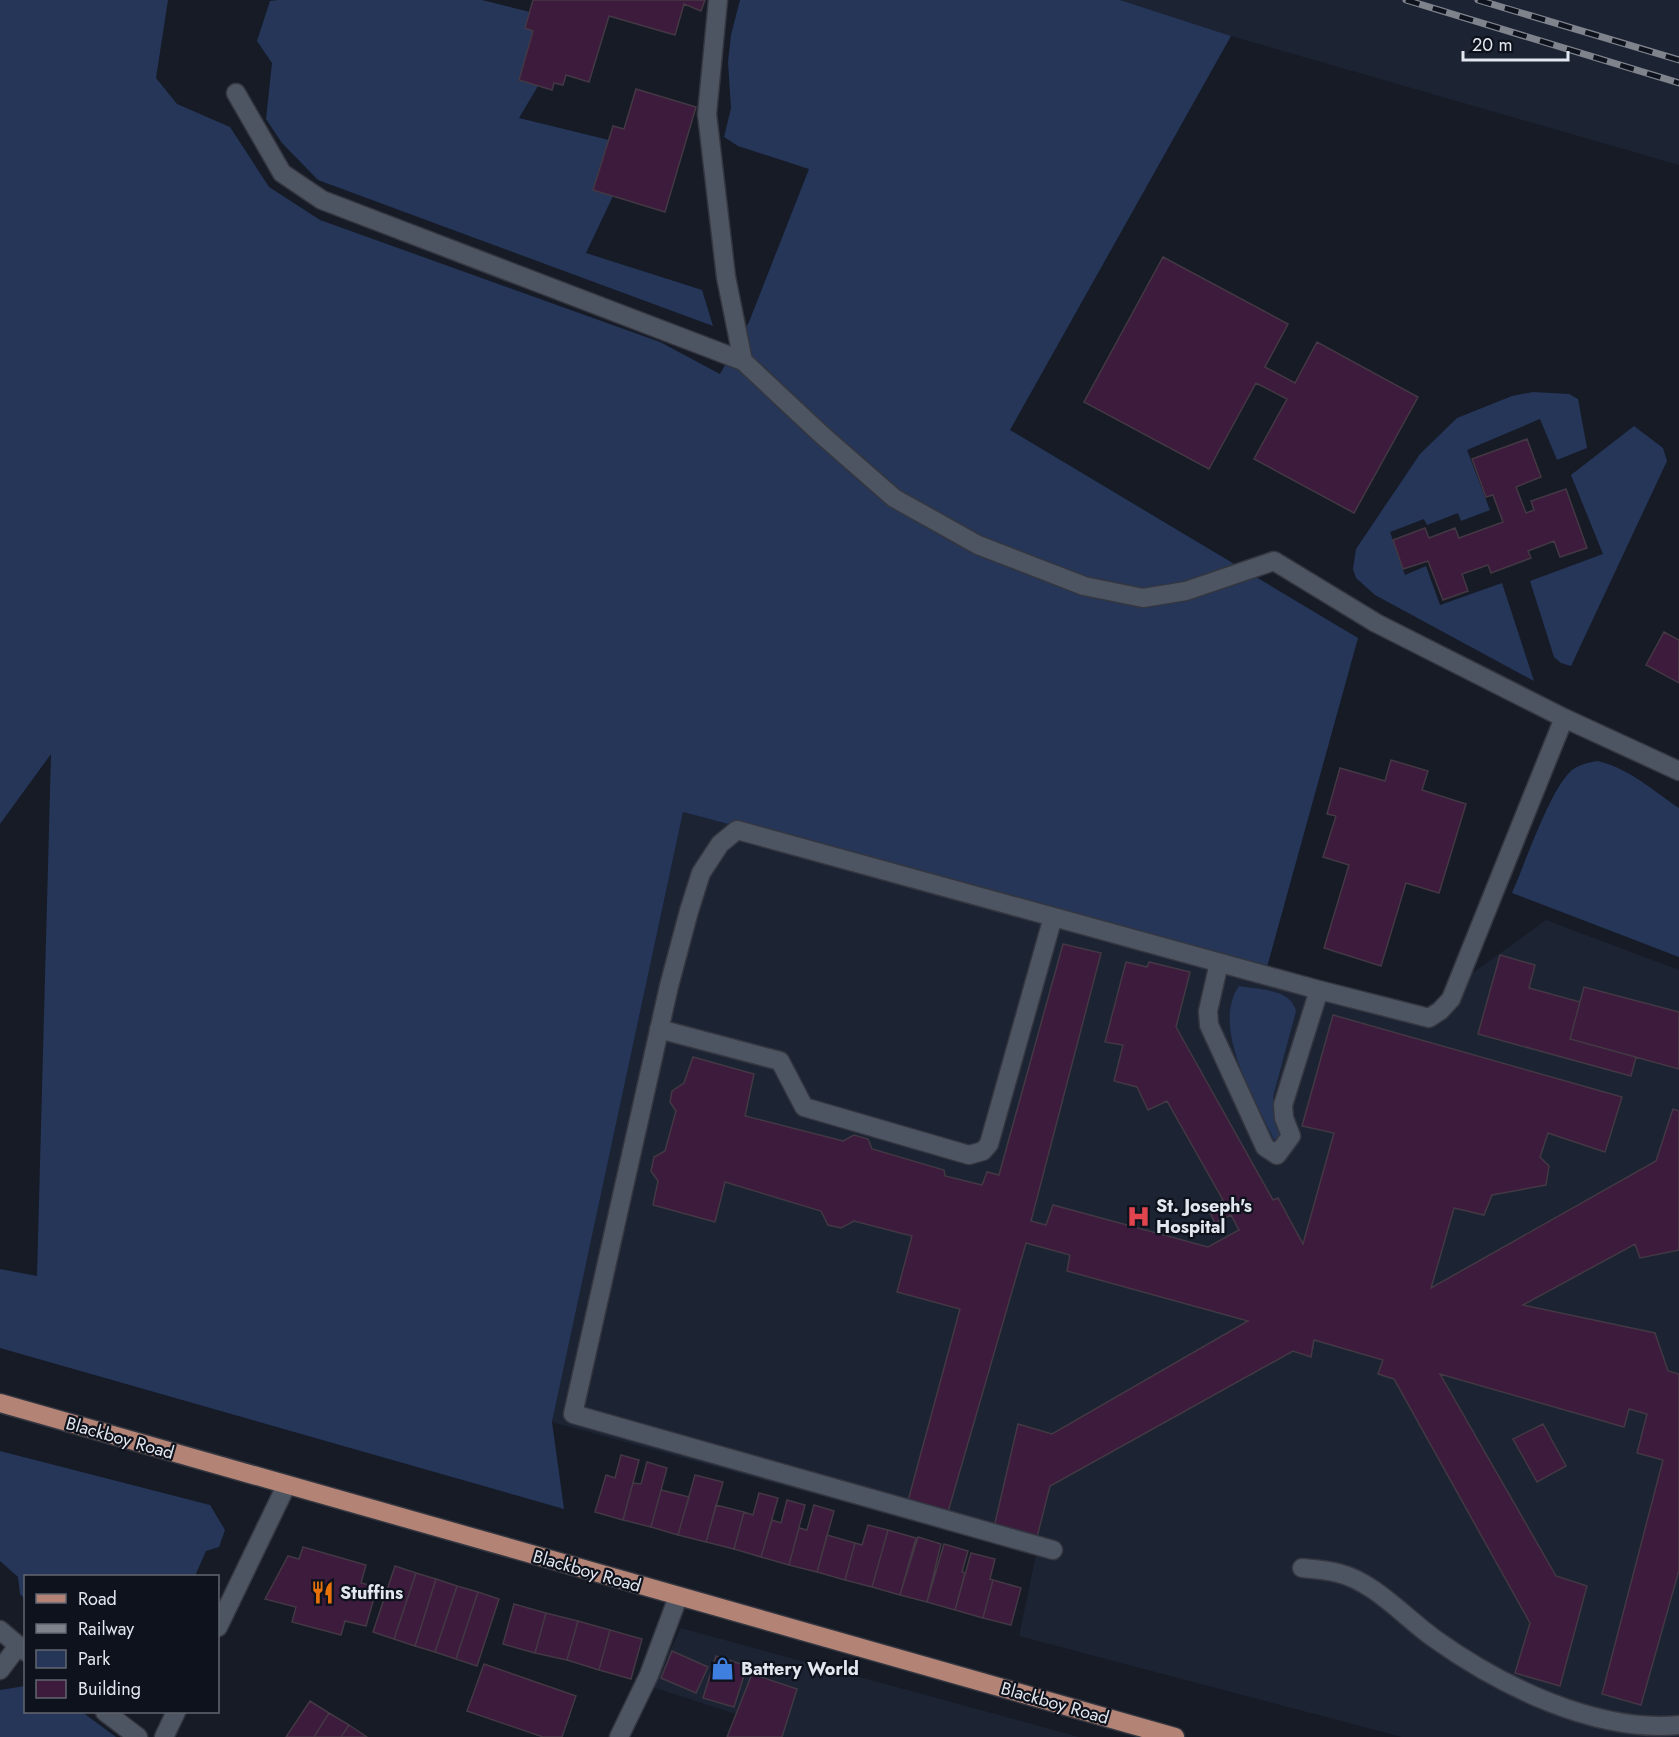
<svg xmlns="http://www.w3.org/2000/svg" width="1679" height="1737" viewBox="0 0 1679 1737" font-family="Jost,sans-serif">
<rect width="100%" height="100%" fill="#161b26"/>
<!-- built -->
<path fill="#1c2434" d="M 1120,0 L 1679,0 L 1679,165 L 1231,36 Z
M 683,812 L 1423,1009 L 1546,920 L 1679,970 L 1679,1737 L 1402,1737 L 1019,1636 L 1036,1555 L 552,1422 Z
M 681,1628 L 1079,1737 L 727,1737 L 736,1714 L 652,1687 Z"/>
<!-- green -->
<path fill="#253659" d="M 0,0 L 168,0 L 156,78 L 177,104 L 230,127 L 269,187 L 320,220 L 660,342 L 720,374 L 749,322 L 809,169 L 738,146 L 724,137 L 731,108 L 728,62 L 731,35 L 740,0 L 1120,0 L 1231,36 L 1010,430 L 1358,638 L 1267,967 L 683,812 L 552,1422 L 564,1509 L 0,1348 L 0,1269 L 37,1276 L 51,754 L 0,824 Z
M 278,0 L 482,0 L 530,12 L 533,31 L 519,80 L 538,86 L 519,118 L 609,140 L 594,190 L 613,196 L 586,253 L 702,290 L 713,326 L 318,180 L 282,143 L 266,119 L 272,63 L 257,41 L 270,1 Z
M 1533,392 L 1569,394 L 1578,399 L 1587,448 L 1557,460 L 1540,419 L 1467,450 L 1490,510 L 1461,521 L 1458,513 L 1427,525 L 1424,519 L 1390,532 L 1405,575 L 1426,566 L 1440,605 L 1502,583 L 1534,681 L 1375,595 L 1356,578 L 1353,569 L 1356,549 L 1420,454 L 1457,418 L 1512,396 Z
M 1634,426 L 1663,448 L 1667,461 L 1571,666 L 1561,663 L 1554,657 L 1530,581 L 1603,554 L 1571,475 Z
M 1598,761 C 1630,769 1652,790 1679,808 L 1679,957 L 1512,893 C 1525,864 1550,789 1572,770 C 1579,765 1589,762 1598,761 Z
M 1239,986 C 1259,990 1290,988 1296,1011 L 1273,1097 L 1281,1135 L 1274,1140 C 1256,1100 1210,1028 1239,986 Z
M 0,1451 L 210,1505 L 225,1530 L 219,1547 L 206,1551 L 195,1576 L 26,1576 L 25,1599 L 20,1594 L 18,1577 L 0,1561 Z
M 25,1686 L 26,1712 L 82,1712 L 116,1737 L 0,1737 L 0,1690 Z"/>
<!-- building -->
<path fill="#3c1b3d" stroke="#433843" stroke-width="1.5" d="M 533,0 L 705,0 L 701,11 L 684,4 L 675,35 L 609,16 L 589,82 L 566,75 L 563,85 L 554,83 L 552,90 L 519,80 L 533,31 L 525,28 Z
M 636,89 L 696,107 L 665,212 L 593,190 L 613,126 L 624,129 Z
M 1163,257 L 1288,324 L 1265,367 L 1295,383 L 1317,342 L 1418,397 L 1354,513 L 1254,459 L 1287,399 L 1256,383 L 1209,469 L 1084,402 Z
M 1527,439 L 1541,477 L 1516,487 L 1526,513 L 1534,510 L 1531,501 L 1566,489 L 1587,548 L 1560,557 L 1554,541 L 1528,551 L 1531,558 L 1491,573 L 1488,565 L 1462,574 L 1468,591 L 1443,600 L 1428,561 L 1403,569 L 1393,540 L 1425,528 L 1429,538 L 1455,528 L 1459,538 L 1503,522 L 1493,495 L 1486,497 L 1472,459 Z
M 1664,632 L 1679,640 L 1679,683 L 1646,665 Z
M 1391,760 L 1428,771 L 1422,790 L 1466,804 L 1439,893 L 1406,883 L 1381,966 L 1324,948 L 1349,865 L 1323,857 L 1336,816 L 1327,814 L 1340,768 L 1385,781 Z
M 1063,944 L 1101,953 L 1031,1221 L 1046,1225 L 1053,1205 L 1208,1247 L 1239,1230 L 1231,1215 L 1215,1223 L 1208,1208 L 1223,1200 L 1167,1101 L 1148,1110 L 1137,1087 L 1114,1081 L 1123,1045 L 1105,1042 L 1126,962 L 1147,967 L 1149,962 L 1190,972 L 1176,1027 L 1273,1200 L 1278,1198 L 1303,1244 L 1334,1133 L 1302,1126 L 1333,1015 L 1622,1097 L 1605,1152 L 1548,1133 L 1540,1157 L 1549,1166 L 1546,1185 L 1492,1195 L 1484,1215 L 1454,1208 L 1431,1288 L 1656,1161 L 1673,1109 L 1679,1111 L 1679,1250 L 1640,1258 L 1635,1244 L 1523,1305 L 1655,1333 L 1668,1371 L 1679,1374 L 1679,1570 L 1641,1705 L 1602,1694 L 1663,1460 L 1637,1453 L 1647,1414 L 1629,1409 L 1624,1427 L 1440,1374 L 1556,1576 L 1587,1586 L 1560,1686 L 1515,1673 L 1530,1623 L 1394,1379 L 1378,1374 L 1383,1360 L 1314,1340 L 1311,1357 L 1293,1351 L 1050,1486 L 1037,1537 L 994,1527 L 1018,1424 L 1052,1434 L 1248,1321 L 1067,1271 L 1070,1255 L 1026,1243 L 948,1512 L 908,1501 L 960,1309 L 897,1292 L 912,1236 L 854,1221 L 841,1228 L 828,1225 L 821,1211 L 725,1182 L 715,1222 L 653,1205 L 658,1181 L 651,1171 L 654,1157 L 665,1151 L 676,1111 L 670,1102 L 672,1091 L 684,1083 L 693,1057 L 754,1074 L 745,1116 L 843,1141 L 854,1135 L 868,1139 L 872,1149 L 944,1170 L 945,1176 L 982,1185 L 987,1172 L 999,1175 Z
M 1500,955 L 1535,965 L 1529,988 L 1580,1002 L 1570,1039 L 1636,1057 L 1631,1076 L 1478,1034 Z
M 1584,987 L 1679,1012 L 1679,1069 L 1570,1039 Z
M 1543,1424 L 1566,1466 L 1537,1482 L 1513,1439 Z
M 621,1455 L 639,1460 L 623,1520 L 595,1512 L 606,1475 L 615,1478 Z
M 647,1462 L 667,1468 L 651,1527 L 623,1520 L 633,1483 L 641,1484 Z
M 695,1475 L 723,1482 L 706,1542 L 678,1535 Z
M 661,1490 L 689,1497 L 678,1535 L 651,1527 Z
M 759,1493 L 778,1498 L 761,1557 L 734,1549 L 744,1512 L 753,1515 Z
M 787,1500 L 805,1505 L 789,1565 L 761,1557 L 772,1520 L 781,1523 Z
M 716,1505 L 744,1512 L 734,1549 L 706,1542 Z
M 814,1505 L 834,1511 L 817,1572 L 789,1565 L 799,1528 L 807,1530 Z
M 868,1525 L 888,1530 L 872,1587 L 845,1580 L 855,1543 L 862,1545 Z
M 888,1530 L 916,1538 L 900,1595 L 872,1587 Z
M 827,1535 L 855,1543 L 845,1580 L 817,1572 Z
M 918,1537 L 941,1544 L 927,1602 L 900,1595 Z
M 944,1544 L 968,1551 L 962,1572 L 965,1573 L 955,1610 L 927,1602 Z
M 303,1547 L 366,1565 L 361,1583 L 377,1587 L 366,1626 L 345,1621 L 341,1635 L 292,1622 L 296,1607 L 265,1599 L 288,1556 L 299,1559 Z
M 971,1553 L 995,1559 L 990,1579 L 993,1580 L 983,1618 L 955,1610 Z
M 395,1566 L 416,1573 L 394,1639 L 373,1632 Z
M 416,1573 L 436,1579 L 415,1646 L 394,1639 Z
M 436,1579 L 457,1586 L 435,1652 L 415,1646 Z
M 993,1580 L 1021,1588 L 1011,1625 L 983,1618 Z
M 457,1586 L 478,1592 L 456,1659 L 435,1652 Z
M 478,1592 L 499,1599 L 477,1666 L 456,1659 Z
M 514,1604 L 546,1613 L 535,1653 L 503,1644 Z
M 546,1613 L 578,1621 L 567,1660 L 535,1653 Z
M 578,1621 L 610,1630 L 599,1670 L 567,1660 Z
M 610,1630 L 642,1639 L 631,1679 L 599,1670 Z
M 672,1651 L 708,1667 L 696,1693 L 661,1678 Z
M 716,1656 L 747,1666 L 734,1707 L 703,1698 Z
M 484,1664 L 576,1696 L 562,1737 L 543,1737 L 467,1711 Z
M 752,1674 L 797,1689 L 782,1737 L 727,1737 Z
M 310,1701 L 329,1713 L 314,1737 L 286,1737 Z
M 329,1713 L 349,1725 L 341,1737 L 314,1737 Z
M 349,1725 L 367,1737 L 341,1737 Z"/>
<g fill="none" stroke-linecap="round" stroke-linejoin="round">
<defs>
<path id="minor" d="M 718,0 L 707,114 L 726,277 L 743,361
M 236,93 L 282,173 L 322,200 L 743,361 L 822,435 L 894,498 L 978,545 L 1084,586 L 1143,598 L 1186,591 L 1274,561 L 1376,623 L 1564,718 L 1679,771
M 1219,963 L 1208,1011 L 1209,1025 L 1265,1147 L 1277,1155 L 1291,1136 L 1284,1118 L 1283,1105 L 1319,990
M 659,1029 L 780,1061 L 804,1107 L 969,1155 L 983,1151 L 989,1144 L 1053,917
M 1053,1550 L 573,1414 L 669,986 L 689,911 L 701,873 L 720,844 L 737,830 L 1319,990 L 1429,1018 L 1440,1011 L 1451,999 L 1564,718
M 1302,1568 C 1313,1569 1326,1570 1338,1573 C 1375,1582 1405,1618 1435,1639 C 1501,1686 1596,1733 1679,1725
M 218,1627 L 286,1486
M 0,1630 L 26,1652
M 0,1670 L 18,1646
M 105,1712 L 138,1737
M 164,1737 L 176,1712
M 619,1737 L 649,1675 L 678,1597"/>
<path id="major" d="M 0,1403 L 1175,1737"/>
</defs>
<!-- minor casing -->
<use href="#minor" stroke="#343740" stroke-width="21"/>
<!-- major casing -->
<use href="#major" stroke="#343740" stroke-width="21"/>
<!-- minor -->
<use href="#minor" stroke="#4e5562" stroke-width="18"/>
<!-- major -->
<use href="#major" stroke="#b38376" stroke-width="18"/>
<defs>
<path id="rail" d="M 1406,0 L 1679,83
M 1478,0 L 1679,60"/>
</defs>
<!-- rail casing -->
<use href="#rail" stroke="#7f838c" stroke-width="7"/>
<!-- rail -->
<use href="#rail" stroke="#0d121c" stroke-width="4.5" stroke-dasharray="14" stroke-linecap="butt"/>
</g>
<!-- icons -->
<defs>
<symbol id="hospital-bare" viewBox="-9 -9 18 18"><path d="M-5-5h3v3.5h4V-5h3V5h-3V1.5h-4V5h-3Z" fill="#e0444e" stroke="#0d121c" stroke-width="2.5" paint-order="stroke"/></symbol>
<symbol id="restaurant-bare" viewBox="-9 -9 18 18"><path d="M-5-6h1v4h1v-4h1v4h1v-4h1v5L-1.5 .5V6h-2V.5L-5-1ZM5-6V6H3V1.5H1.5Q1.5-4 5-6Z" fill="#e8710a" stroke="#0d121c" stroke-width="2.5" paint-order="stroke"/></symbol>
<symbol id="shop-bare" viewBox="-9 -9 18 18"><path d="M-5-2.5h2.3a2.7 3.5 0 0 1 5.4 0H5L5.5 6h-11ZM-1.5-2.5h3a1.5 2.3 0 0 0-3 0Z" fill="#3f7fe0" stroke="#0d121c" stroke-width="2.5" paint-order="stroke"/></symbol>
</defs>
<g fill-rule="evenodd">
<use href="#hospital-bare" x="1122" y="1200" width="33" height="33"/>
<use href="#restaurant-bare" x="306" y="1576" width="33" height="33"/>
<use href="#shop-bare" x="706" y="1652" width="33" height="33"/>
</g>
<g text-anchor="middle" stroke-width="4.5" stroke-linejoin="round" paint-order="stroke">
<!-- poi labels -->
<g font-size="18" font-weight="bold" fill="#e2e6ee" stroke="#0d121c" text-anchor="start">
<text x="1156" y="1212">St. Joseph's<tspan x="1156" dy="21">Hospital</tspan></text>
<text x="340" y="1599">Stuffins</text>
<text x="741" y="1675">Battery World</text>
</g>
<!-- street labels -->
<g font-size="18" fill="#e2e6ee" stroke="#0d121c">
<text transform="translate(120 1438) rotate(16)" y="6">Blackboy Road</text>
<text transform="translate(587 1571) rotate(16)" y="6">Blackboy Road</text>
<text transform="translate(1055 1703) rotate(16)" y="6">Blackboy Road</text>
</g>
</g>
<!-- legend -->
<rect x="24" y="1575" width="195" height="138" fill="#0d121c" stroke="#626770" stroke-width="1.5"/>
<rect x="36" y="1594" width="30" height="9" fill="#b38376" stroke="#626770" stroke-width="1.5"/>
<text x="78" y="1605" font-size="18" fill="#e2e6ee">Road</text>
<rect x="36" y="1624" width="30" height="9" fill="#7f838c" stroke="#626770" stroke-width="1.5"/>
<text x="78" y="1635" font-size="18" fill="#e2e6ee">Railway</text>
<rect x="36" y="1650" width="30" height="18" fill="#253659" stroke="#626770" stroke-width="1.5"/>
<text x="78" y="1665" font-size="18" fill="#e2e6ee">Park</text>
<rect x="36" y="1680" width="30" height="18" fill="#3c1b3d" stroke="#626770" stroke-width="1.5"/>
<text x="78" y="1695" font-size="18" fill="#e2e6ee">Building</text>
<!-- scale -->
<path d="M1463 51v9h105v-9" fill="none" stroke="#e2e6ee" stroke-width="3"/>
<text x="1472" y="51" font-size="18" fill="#e2e6ee" stroke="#0d121c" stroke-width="4.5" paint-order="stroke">20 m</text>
</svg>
